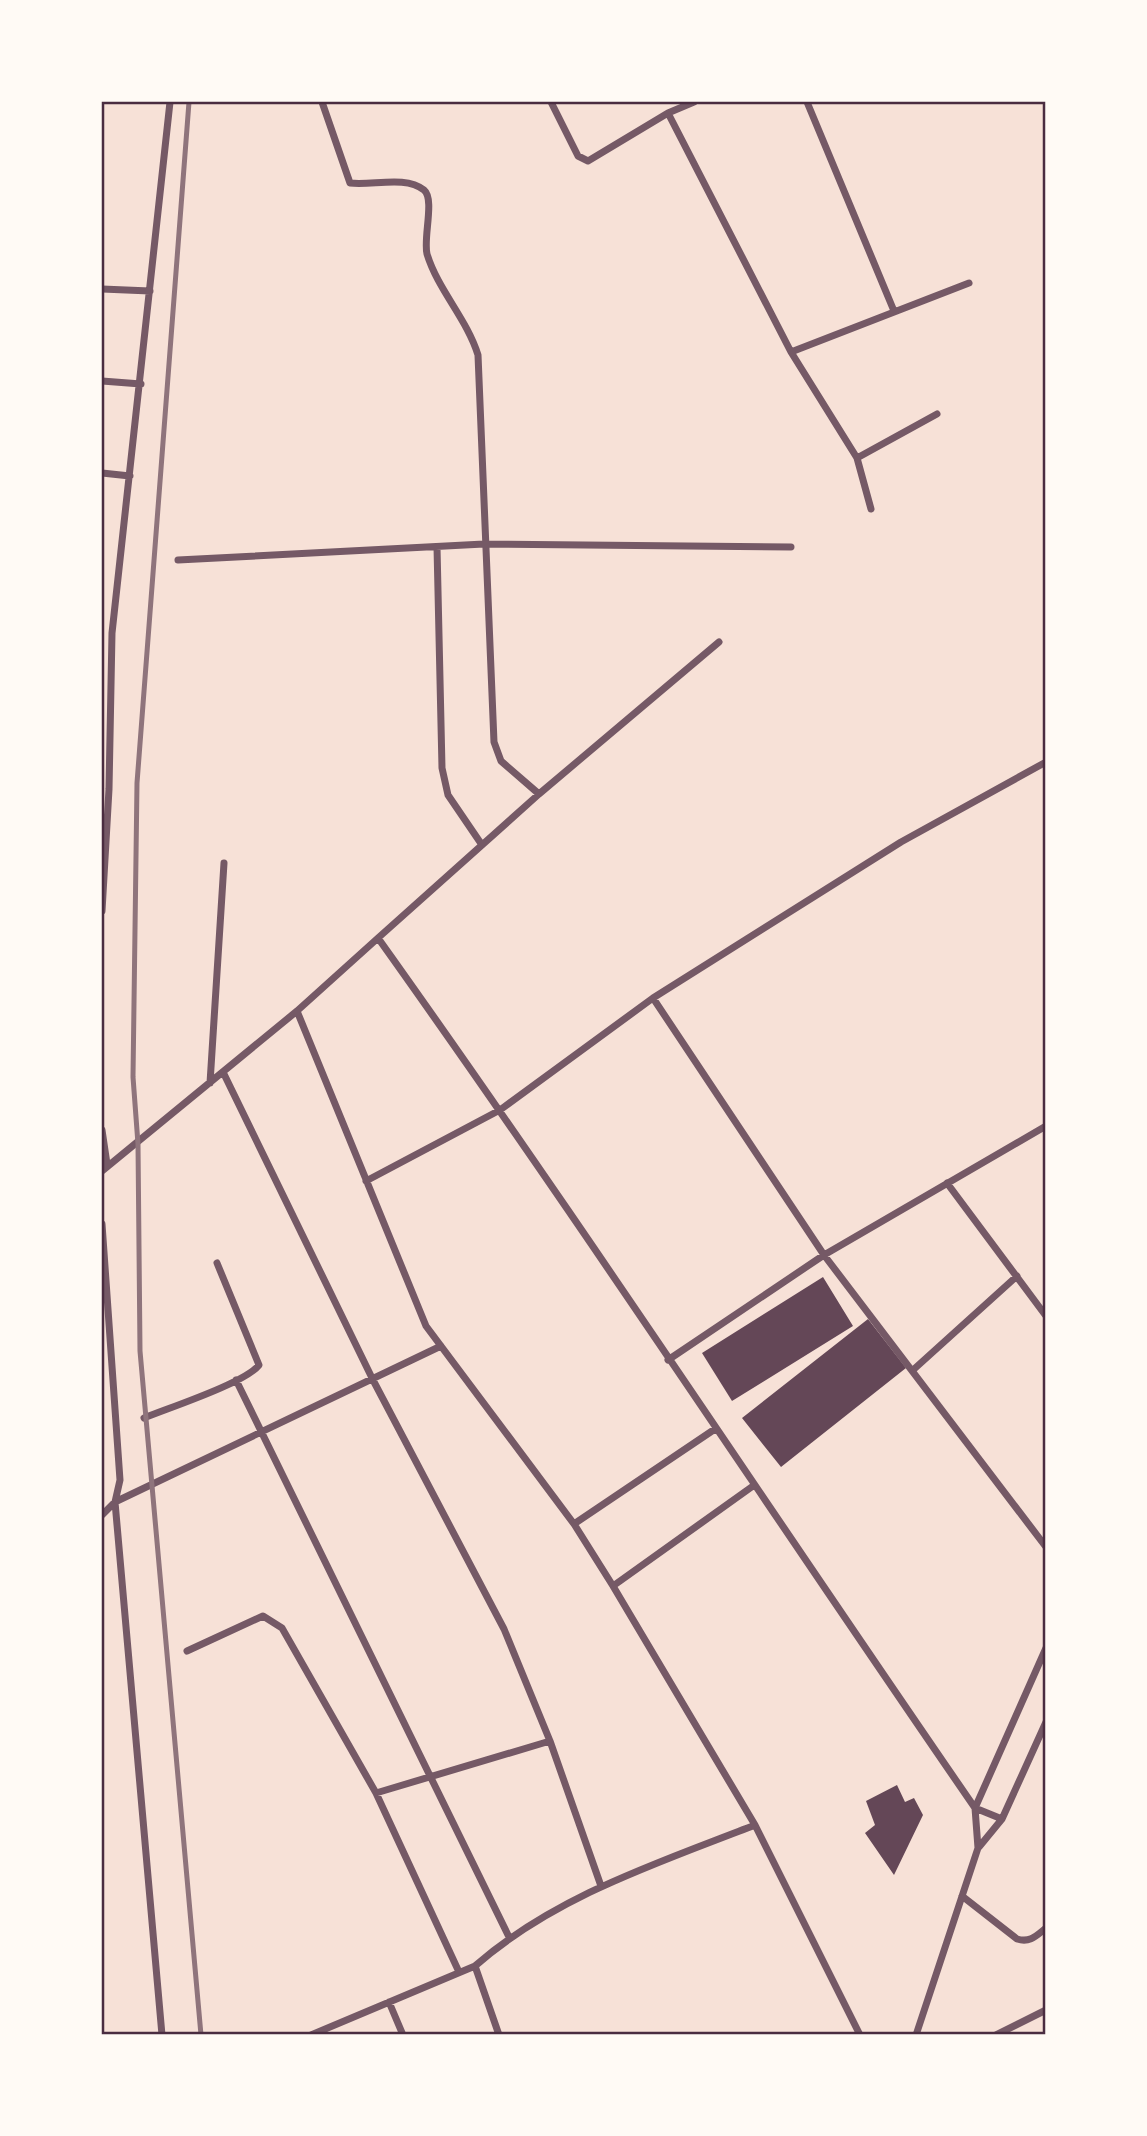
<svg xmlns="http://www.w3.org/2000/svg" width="1147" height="2136" viewBox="0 0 1147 2136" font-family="Jost,sans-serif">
<rect width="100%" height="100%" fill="#f7e1d7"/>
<!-- building -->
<path fill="#644757" d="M 823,1277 L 853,1326 L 732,1401 L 702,1353 Z
M 868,1319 L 906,1368 L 781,1467 L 742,1418 Z
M 897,1785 L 905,1802 L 914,1798 L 923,1815 L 894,1875 L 865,1833 L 875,1825 L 866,1801 Z"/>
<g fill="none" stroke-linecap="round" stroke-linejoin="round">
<!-- minor -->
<path stroke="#755966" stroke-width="7" d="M 322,102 L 350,183 C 372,186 405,175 424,190 C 435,199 423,238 427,254 C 438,290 467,319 478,355 L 494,742 L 501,761 L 539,794
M 551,102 L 578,156 L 588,161 L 668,113 L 694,102
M 807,102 L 894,311
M 668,113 L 791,352 L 857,458 L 871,509
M 102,289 L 150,291
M 791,352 L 969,283
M 102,381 L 141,384
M 857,458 L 937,414
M 102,473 L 130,476
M 437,547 L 442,768 L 448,795 L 482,845
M 178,560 L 484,544 L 791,547
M 102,911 L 109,789 L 112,633 L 170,102
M 378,938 L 539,794 L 719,642
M 653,998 L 824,1255 L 1046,1547
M 297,1011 L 426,1326 L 574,1524 L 613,1586 L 755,1825 L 860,2035
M 223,1072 L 373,1380 L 504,1629 L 550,1741 L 601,1886
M 210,1083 L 224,863
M 102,1130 L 107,1164
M 102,1171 L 297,1011 L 378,938 C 582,1224 775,1518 975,1808 L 1002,1819
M 366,1181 L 500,1110 L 653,998 L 901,842 L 1046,762
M 947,1183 L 1046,1316
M 102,1224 L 120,1480 L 115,1502 L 102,1515
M 668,1360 L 824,1255 L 1046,1126
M 913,1370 L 1017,1276
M 236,1380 L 509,1937
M 144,1418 C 168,1408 245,1383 259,1365 L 217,1263
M 574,1524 L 715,1429
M 613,1586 L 753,1486
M 187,1651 L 263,1616 L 282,1628 L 376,1793 L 459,1972
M 376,1793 L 550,1741
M 979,1847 L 1002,1819 L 1046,1722
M 962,1896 L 1017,1939 C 1030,1943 1036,1936 1046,1928
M 475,1966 C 555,1896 658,1863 755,1825
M 389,2002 L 403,2035
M 162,2035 L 115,1502 L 441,1346
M 311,2035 L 475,1966 L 499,2035
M 916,2035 L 978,1848 L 975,1808 L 1046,1648
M 996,2035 L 1046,2010"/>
<!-- rail -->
<path stroke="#8f747c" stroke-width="5" d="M 189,102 L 137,783 L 133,1077 L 138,1144 L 140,1351 L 201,2035"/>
</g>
<!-- border -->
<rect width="1147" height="2136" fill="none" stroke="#fffaf5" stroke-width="206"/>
<rect x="103" y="103" width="941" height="1930" fill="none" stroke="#4a2c40" stroke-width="2.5"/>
</svg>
